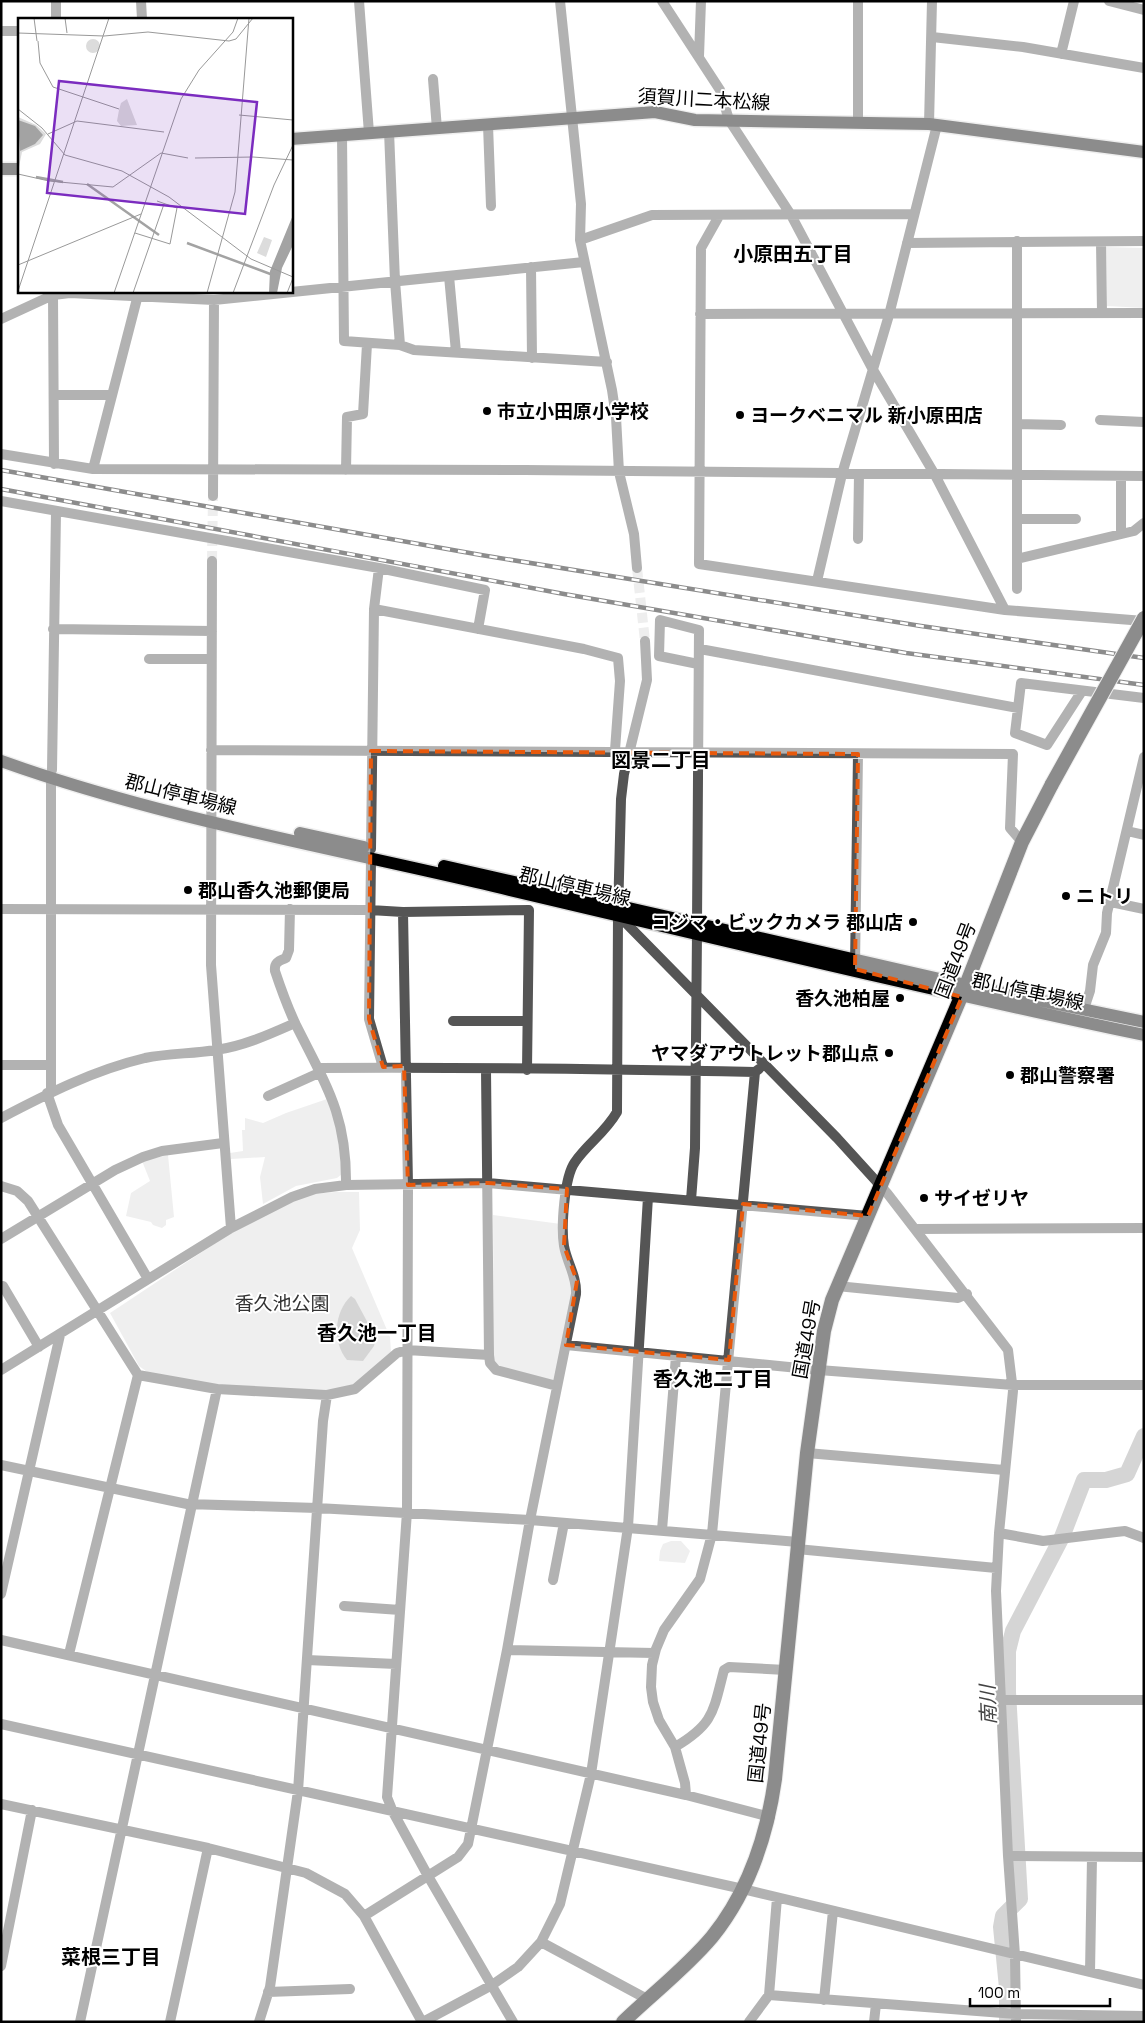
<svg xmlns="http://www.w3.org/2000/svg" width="1145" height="2023" viewBox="0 0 1145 2023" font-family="'Space Grotesk','Noto Sans JP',sans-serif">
<rect width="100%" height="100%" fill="#fff"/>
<!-- green -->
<path fill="#dcdcdc" d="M 1106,247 L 1144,248 L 1144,308 L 1107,306 Z
M 330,1098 L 336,1118 L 342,1174 L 337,1178 L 296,1186 L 263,1204 L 260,1177 L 265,1157 L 231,1159 L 230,1153 L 243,1151 L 242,1130 L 245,1130 L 245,1118 L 263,1123 L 286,1113 Z
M 168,1155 L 174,1217 L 166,1220 L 166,1225 L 162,1228 L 153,1225 L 151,1222 L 126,1216 L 131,1193 L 150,1181 L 142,1161 Z
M 335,1192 L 359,1192 L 360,1230 L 352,1248 L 390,1337 L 391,1352 L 361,1382 L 342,1390 L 226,1388 L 150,1374 L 139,1366 L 110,1313 L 226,1236 L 286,1204 L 313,1194 Z
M 493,1215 L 561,1224 L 573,1293 L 555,1381 L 498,1366 L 494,1361 Z
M 671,1541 L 681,1541 L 690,1551 L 685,1563 L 659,1561 L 660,1551 L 663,1544 Z"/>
<!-- water -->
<path fill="#a3a3a3" d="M 351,1296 L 355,1299 L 376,1338 L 374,1346 L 363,1361 L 347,1360 C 332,1342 334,1312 351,1296 Z"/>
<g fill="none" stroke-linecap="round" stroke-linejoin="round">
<!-- river -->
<path stroke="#a3a3a3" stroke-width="16" d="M 1007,2022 L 1007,1988 L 1001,1927 L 1003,1916 L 1020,1899 L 1008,1692 L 1008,1651 L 1013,1631 L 1062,1537 L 1084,1480 L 1106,1480 L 1127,1474 L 1144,1436"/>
<!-- minor-tunnel -->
<path stroke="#d9d9d9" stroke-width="10" stroke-dasharray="10 5" stroke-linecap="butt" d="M 212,561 L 213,496
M 637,568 L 645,641"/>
<defs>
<path id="major" d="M 291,139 L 655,112 L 695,120 L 929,124 L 1144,152
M 1,169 L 19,169
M 1,761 C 155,816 317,845 476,882 C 698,934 920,988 1144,1035
M 300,833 L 364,847
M 444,866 L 966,985 L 1144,1022"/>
<path id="highway" d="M 623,2022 C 652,1994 686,1968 712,1937 C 749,1891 767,1836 775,1779 L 807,1453 L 824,1331 L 832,1300 L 966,985 L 1022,842 L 1052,784"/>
</defs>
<!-- major casing -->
<use href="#major" stroke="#dbdbdb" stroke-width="15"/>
<!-- highway casing -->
<use href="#highway" stroke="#dbdbdb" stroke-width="16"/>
<!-- minor -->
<path stroke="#555" stroke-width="10" d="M 141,1 L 142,19
M 359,1 L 369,133
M 560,1 L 581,204 L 580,240 L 612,390 L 616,417 L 619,472 L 634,534 L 637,568
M 662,1 L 720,90 L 729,120 L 791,215 L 872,368 L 935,475 L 1005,610
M 858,1 L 858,123
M 1109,1 L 1144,10
M 56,19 L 56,1
M 1,31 L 19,31
M 932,37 L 1023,47 L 1144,68
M 1061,54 L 1074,1
M 699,56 L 701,1
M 433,79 L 437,129
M 929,124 L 932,1
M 488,125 L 491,206
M 389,131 L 395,281 L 400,345
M 342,135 L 344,341 L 400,345 L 414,350 L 607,362
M 719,216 L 701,248 L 699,564 L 1005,610 L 1144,621
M 580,240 L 652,215 L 914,214
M 1101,242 L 1102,312
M 907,243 L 1144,241
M 531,267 L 532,358
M 449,276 L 456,352
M 53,295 L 54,464
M 700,314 L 1144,313
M 1,319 L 53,295 L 70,293 L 214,300 L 584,262
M 54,395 L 111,395
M 1100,420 L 1144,422
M 1017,424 L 1061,425
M 1,454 L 93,469 L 525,470 L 1144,476
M 93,469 L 139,291
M 346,470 L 347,417 L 363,414 L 367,344
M 213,496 L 214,300
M 1,501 L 379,568 L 485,590 L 478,629
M 1017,519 L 1076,519
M 1121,534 L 1121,476
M 858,539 L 859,474
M 1017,559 L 1134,531 L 1144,523
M 212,561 L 211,965 L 231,1228
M 817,581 L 842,474 L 889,315 L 937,125
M 1017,589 L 1017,241
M 374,609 L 584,649 L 618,658 L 620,681 L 615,750
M 53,629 L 212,631
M 645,641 L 647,680 L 624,774 L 621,799 L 618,915 L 837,1138 L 887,1193 L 1008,1350 L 1013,1391 L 999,1533 L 996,1591 L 1008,1856 L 1015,1955 L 1016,2022
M 700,649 L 1018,708
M 149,659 L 211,659
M 1082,691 L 1047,745 L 1015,733 L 1021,683 L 1144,698
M 211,750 L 1013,754 L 1010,828 L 1022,842
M 52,770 L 56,512
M 51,779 L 51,1092
M 1127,831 L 1144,835
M 371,849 L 374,609 L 379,568
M 371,858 L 369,1019 L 383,1067
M 1111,902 L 1144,909
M 1,909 L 370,910 L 403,912 L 529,910 L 527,1070
M 290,909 L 289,950 L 286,958 C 279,961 274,962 275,971 C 281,989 288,1008 296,1025 C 326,1085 347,1115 346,1185
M 403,912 L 408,1185 L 407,1512 L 387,1797 L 393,1812 L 428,1876 L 513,2022
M 697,924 L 699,630 L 660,620 L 659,656 L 698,664
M 855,966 L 858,754
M 1084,1009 L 1090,991 L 1093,965 L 1106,933 L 1107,913 L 1144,757
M 453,1021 L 527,1021
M 1,1065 L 49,1065
M 319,1068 C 464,1067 610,1069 755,1072 L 759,1069
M 47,1093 L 58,1125 L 148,1279
M 268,1096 L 321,1072
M 1,1118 C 47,1094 94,1070 145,1058 C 169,1053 192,1054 216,1050 C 244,1046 270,1034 295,1023
M 1,1186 L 17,1191 L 28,1201 L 138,1375 L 69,1654
M 691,1200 L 695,1148 L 697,933
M 916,1229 L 1144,1228
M 1,1239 L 115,1170 L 143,1157 L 162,1151 L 223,1143
M 3,1286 L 39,1347
M 837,1286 L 958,1298 L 967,1294
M 566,1345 L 819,1370 L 1013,1385 L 1144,1385
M 489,1355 L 490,1363 L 496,1370 L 557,1386
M 1,1370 L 231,1228 L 292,1197 L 315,1189 L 346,1185 L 488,1183 L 868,1216
M 138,1375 L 217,1389 L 327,1395 L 355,1389 L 397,1353 L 407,1350 L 489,1355 L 486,1070
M 807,1453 L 1004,1470
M 1,1465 L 187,1504 L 317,1508 L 530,1520 L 798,1542
M 662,1530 L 676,1356
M 999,1533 L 1043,1541 L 1116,1532 L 1125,1531 L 1144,1538
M 797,1549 L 996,1568
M 553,1580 L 564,1523
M 1,1594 L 60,1335
M 344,1606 L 400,1610
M 1,1640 L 686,1795 L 770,1817
M 507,1650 L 654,1653
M 307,1660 L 396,1664
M 1000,1700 L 1144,1700
M 1,1724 L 743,1889 L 1144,1985
M 675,1747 C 714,1724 713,1712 724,1670 L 729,1667 L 786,1670
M 686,1795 L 685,1783 L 675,1747 L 659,1720 L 653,1702 L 651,1687 L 652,1665 L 656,1649 L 664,1630 L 700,1579 L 712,1534 L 755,1072
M 1,1804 L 208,1848 L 306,1873 L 345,1894 L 364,1916 L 422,2022
M 1008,1856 L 1144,1857
M 364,1916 L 458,1857 L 468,1844 L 507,1650 L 530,1520 L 576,1294 C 577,1276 567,1263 564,1246 C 561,1228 564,1177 575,1162 C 587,1144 605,1133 617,1112 L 618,915
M 541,1942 L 647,1999
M 1,1966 L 32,1810
M 1090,1972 L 1092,1858
M 268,1992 L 350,1989
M 769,1995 L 1016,2014 L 1144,2016
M 824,2000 L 833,1911
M 80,2022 L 217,1389
M 170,2022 L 208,1848
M 259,2022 L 270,1987 L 298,1791 L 323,1421 L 327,1395
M 423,2022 L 492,1985 L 518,1967 L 541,1942 L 560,1904 L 591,1774 L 628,1527 L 648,1197
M 749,2022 L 769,1995 L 777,1898
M 874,2022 L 876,2004"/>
<!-- major -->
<use href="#major" stroke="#000" stroke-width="12"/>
<!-- highway -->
<use href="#highway" stroke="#000" stroke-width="14"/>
<defs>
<path id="rail" d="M 1,470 L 481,555 L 921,626 L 1144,658
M 1,489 L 564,594 L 906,653 L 1144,685"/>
</defs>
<!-- rail casing -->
<use href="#rail" stroke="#000" stroke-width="4.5"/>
<!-- rail -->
<use href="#rail" stroke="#fff" stroke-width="2.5" stroke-dasharray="8" stroke-linecap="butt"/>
<defs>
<path id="highway-bridge" d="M 1052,784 L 1144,618"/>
</defs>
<!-- highway-bridge casing -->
<use href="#highway-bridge" stroke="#dbdbdb" stroke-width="16" stroke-linecap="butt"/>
<!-- highway-bridge -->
<use href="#highway-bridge" stroke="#000" stroke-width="14"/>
</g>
<!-- marked area -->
<path d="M0 0H1145V2023H0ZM 371,751 L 858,754 L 855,969 L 962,997 L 868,1216 L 743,1204 L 729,1360 L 566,1345 L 577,1281 L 564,1246 L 567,1189 L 488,1183 L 408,1185 L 404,1066 L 383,1067 L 369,1019 Z" fill="#fff" fill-opacity=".55" fill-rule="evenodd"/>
<path fill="none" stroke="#e8590c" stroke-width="4" stroke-dasharray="10 6" stroke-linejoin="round" d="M 371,751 L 858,754 L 855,969 L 962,997 L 868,1216 L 743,1204 L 729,1360 L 566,1345 L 577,1281 L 564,1246 L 567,1189 L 488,1183 L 408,1185 L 404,1066 L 383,1067 L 369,1019 Z"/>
<!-- markers -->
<g fill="#000" stroke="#fff" stroke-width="2">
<circle cx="487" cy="411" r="5"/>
<circle cx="740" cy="415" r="5"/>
<circle cx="188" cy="890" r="5"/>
<circle cx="1066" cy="896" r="5"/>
<circle cx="913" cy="922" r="5"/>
<circle cx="900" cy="998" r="5"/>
<circle cx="889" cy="1053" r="5"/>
<circle cx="1010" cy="1075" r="5"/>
<circle cx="924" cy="1198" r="5"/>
</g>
<g text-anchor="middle" stroke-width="4" stroke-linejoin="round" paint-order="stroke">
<!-- street labels -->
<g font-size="19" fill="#000" stroke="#fff">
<text transform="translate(704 99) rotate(3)" y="7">須賀川二本松線</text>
<text transform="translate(181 794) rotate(14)" y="7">郡山停車場線</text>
<text transform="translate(575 886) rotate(13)" y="7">郡山停車場線</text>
<text transform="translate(955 960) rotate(-69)" y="7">国道49号</text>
<text transform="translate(1028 991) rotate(12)" y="7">郡山停車場線</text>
<text transform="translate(806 1339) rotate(-80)" y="7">国道49号</text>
<text transform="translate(759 1743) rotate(-84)" y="7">国道49号</text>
</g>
<!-- poi labels -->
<g font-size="19" font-weight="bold" fill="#000" stroke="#fff" text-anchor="start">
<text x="497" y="418">市立小田原小学校</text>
<text x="750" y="422">ヨークベニマル 新小原田店</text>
<text x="198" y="897">郡山香久池郵便局</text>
<text x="1076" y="903">ニトリ</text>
<text x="903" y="929" text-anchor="end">コジマ・ビックカメラ 郡山店</text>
<text x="890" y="1005" text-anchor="end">香久池柏屋</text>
<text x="879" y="1060" text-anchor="end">ヤマダアウトレット郡山点</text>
<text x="1020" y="1082">郡山警察署</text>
<text x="934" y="1205">サイゼリヤ</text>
</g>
<!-- park labels -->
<g font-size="19" fill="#333" stroke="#fff">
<text x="282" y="1310">香久池公園</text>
</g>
<!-- neighbourhood labels -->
<g font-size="20" font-weight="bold" fill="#000" stroke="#fff">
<text x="793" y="261">小原田五丁目</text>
<text x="661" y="767">図景二丁目</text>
<text x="377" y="1340">香久池一丁目</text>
<text x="713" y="1386">香久池二丁目</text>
<text x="111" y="1964">菜根三丁目</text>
</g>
<!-- water labels -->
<g font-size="20" font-style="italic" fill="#444" stroke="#fff">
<text transform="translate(988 1705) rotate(-92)" y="7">南川</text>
</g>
</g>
<!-- overview -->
<g transform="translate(18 18)">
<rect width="275" height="275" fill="#fff"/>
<path d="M68 28a7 7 0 1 1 14 0a7 7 0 1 1-14 0ZM 109,81 L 119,107 L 103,108 L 99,103 L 101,92 L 103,85 ZM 0,99 L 18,107 L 28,116 L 22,126 L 4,134 L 0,154 ZM 246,219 L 254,222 L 248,239 L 239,235 Z" fill="#dcdcdc"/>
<path d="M 0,102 L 17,108 L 25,117 L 17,126 L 2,133 ZM 275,197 L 275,227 L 264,250 L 259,275 L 251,275 L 252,253 Z" fill="#a3a3a3"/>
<path fill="none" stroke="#a3a3a3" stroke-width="2.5" d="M 18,159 L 45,164M 69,166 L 141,217M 169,225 L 255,257"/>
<path fill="none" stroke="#999" stroke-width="1" d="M 16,0 L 19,23M 47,0 L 49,15M 0,15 L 86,18 L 130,14 L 211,23 L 218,21 L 235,0M 20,23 L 22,45 L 35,69 L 101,91M 0,91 L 24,110 L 47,137 L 104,153 L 151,179 L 233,241 L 275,259M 221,97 L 275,102M 30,116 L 59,103 L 146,114M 177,140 L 235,139 L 275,142M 0,156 L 31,163 L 95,169 L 143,135 L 170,140M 117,215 L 152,226 L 159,190 L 139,183M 0,247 L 123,196M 0,273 L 91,0M 96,275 L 163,81 L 181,52 L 215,14 L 220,0M 115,275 L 146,186M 189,275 L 217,174 L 231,0M 215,275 L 256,167 L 275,127M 269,275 L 275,260"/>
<path fill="#7b2cbf" fill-opacity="0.15" stroke="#7b2cbf" stroke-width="2.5" d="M 41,63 L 239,84 L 227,196 L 29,175 Z"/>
<rect width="275" height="275" fill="none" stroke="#000" stroke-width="2.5"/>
</g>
<!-- border -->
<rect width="1145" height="2023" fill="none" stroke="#000000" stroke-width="5"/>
<!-- scale -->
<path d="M970 1998v8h140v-8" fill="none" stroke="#000000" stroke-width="2.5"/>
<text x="978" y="1998" font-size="15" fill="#000000" stroke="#ffffff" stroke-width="4" paint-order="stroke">100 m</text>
</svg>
